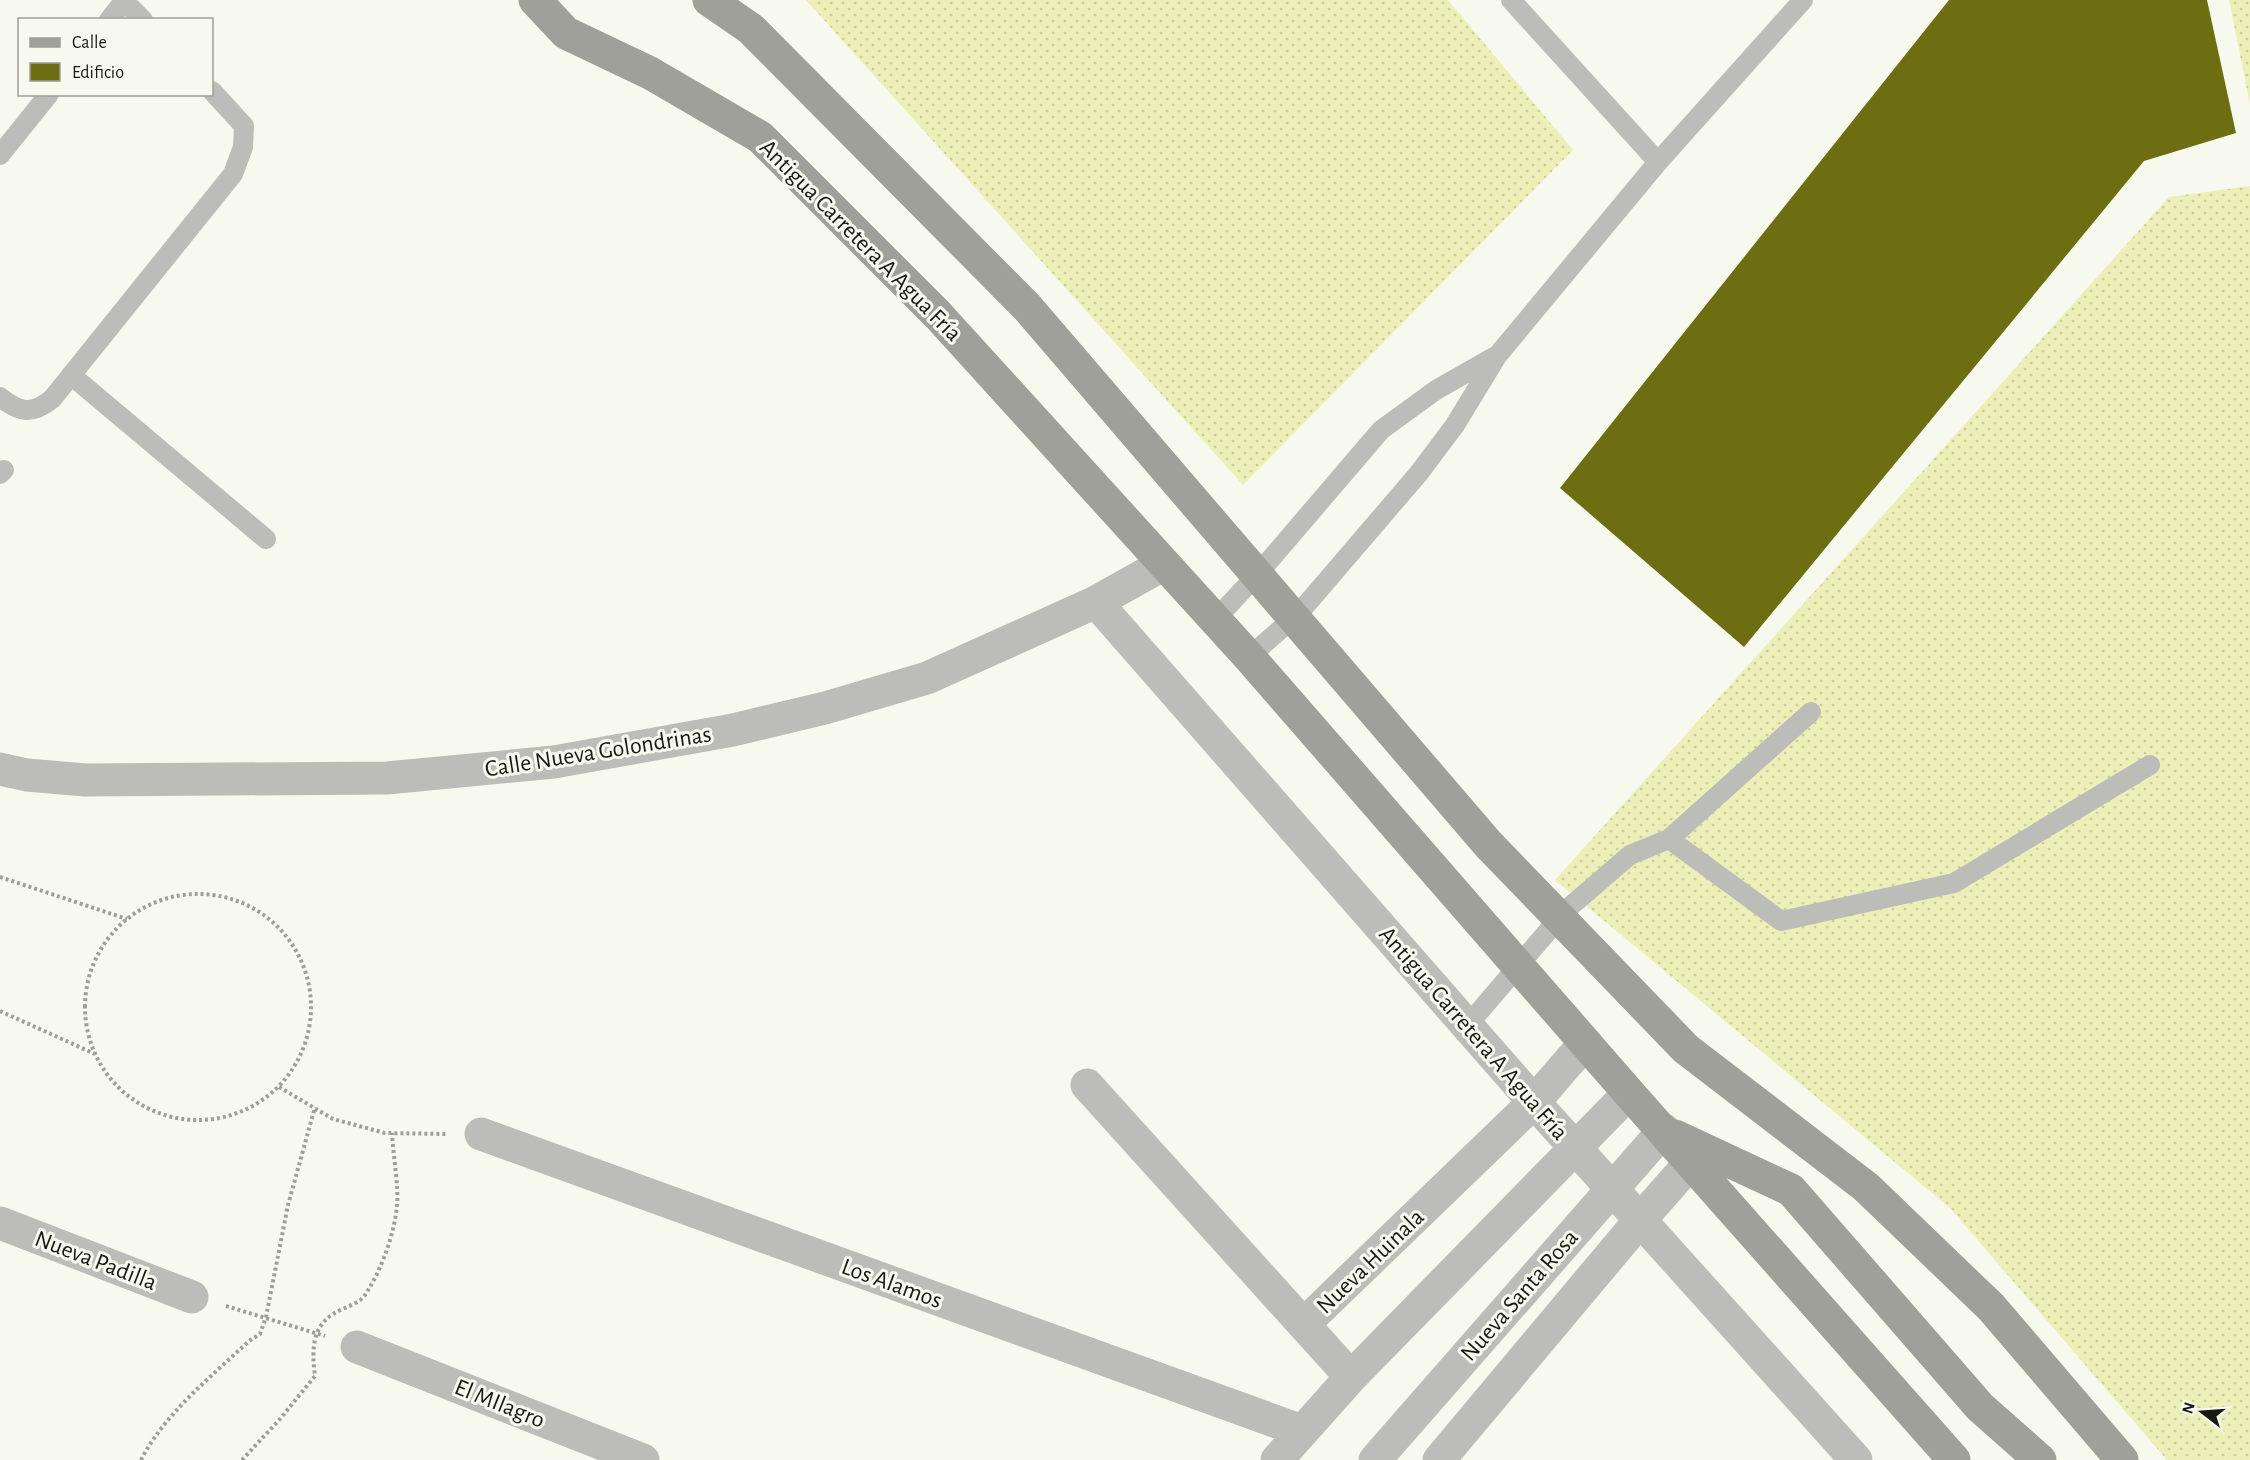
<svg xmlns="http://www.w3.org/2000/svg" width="2250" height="1460" viewBox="0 0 2250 1460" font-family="'Alegreya Sans',sans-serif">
<defs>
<pattern id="grass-dots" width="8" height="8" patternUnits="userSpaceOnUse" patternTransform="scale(1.5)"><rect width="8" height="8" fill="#ecefb7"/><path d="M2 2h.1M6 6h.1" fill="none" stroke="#cacc9c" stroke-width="1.8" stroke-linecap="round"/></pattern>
</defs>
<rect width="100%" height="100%" fill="#f8f9ee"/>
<!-- grass -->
<path fill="url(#grass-dots)" d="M 806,0 L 1448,0 L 1573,150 L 1243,485 Z
M 2229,0 L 2250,0 L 2250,105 Z
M 2250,186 L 2250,1460 L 2167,1460 L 1950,1208 L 1555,880 L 2169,197 Z"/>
<!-- building -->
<path fill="#6d6e12" d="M 1949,0 L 2207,0 L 2236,133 L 2144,161 L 1744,647 L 1560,488 Z"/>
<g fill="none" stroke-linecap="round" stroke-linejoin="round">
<!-- path -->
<path stroke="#9f9f97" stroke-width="4" stroke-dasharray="3 3" stroke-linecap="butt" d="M 0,877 L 127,919
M85 1007a113 113 0 1 1 226 0a113 113 0 1 1-226 0Z
M 0,1011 L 95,1054
M 279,1087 L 333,1119 L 385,1133 L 447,1134
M 226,1306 L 325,1336
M 141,1460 C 165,1413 211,1377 249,1341 L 260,1334 L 266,1317 L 288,1205 L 315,1107
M 242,1460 L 280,1419 L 315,1376 C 312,1353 311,1328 333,1314 C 343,1307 360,1305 367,1292 C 382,1268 394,1235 397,1206 C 399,1186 393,1155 392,1133"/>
<!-- lane -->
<path stroke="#bcbdb8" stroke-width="20" d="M 1511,0 L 1658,162
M 124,1 L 143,20
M 109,20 L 125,0
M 0,155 L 49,94
M 71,375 L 266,539
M 0,397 C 20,413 32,415 52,399 L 233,174 L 243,147 L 244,126 L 212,91
M 0,474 L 4,470
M 1215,620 L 1263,568 L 1381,430 L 1436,390 L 1494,357
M 1249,657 L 1299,613 L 1419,473 L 1455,425 L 1497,356 L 1658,162 L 1803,0
M 1669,839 L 1811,712
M 1467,1026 L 1566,910 L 1630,855 L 1669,839 L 1781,921 L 1954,883 L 2150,765"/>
<!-- street -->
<path stroke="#bcbdb8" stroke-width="33" d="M 1096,602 L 1534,1102 L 1856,1460
M 0,769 L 27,775 L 85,780 L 387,778 L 554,762 L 733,730 L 825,708 L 927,678 L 1096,602 L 1164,564
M 1087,1085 L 1351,1377
M 481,1134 L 1302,1431
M 0,1223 L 192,1297
M 1304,1324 L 1534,1102 L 1585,1043
M 357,1347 L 643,1460
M 1277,1460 L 1351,1377 L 1629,1093
M 1375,1460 L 1664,1130
M 1439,1460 L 1641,1219 L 1691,1162"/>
<!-- secondary -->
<path stroke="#9fa099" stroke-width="33" d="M 535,0 L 566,33 L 650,73 L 760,137 L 938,315 L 1249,657 L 1629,1093 L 1954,1460
M 709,0 L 751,29 L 1027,307 L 1488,844 L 1686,1049 L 1866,1187 L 1991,1307 L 2122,1460
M 1675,1136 L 1791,1190 L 1980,1407 L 2040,1460"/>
</g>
<g text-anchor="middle" stroke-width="6" stroke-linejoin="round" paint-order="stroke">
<!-- street labels -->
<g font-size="24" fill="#181814" stroke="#f8f9ee">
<text transform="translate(861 240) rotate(45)" y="8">Antigua Carretera A Agua Fría</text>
<text transform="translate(598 751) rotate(-9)" y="8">Calle Nueva Golondrinas</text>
<text transform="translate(1474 1033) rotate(49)" y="8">Antigua Carretera A Agua Fría</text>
<text transform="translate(96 1260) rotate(21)" y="8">Nueva Padilla</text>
<text transform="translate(1370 1261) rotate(-44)" y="8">Nueva Huinala</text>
<text transform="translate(892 1283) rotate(20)" y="8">Los Alamos</text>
<text transform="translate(1519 1295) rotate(-49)" y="8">Nueva Santa Rosa</text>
<text transform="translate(500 1403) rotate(22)" y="8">El MIlagro</text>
</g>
</g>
<!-- legend -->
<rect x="18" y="18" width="195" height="78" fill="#f8f9ee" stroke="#9e9f97" stroke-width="1.5"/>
<rect x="30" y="38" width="30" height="9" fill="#9fa099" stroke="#9e9f97" stroke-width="1.5"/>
<text x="72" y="48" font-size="18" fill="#181814">Calle</text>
<rect x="30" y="63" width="30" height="18" fill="#6d6e12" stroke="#9e9f97" stroke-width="1.5"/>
<text x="72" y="78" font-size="18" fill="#181814">Edificio</text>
<!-- north arrow -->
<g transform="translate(2202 1412) rotate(287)" stroke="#f8f9ee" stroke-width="4.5" paint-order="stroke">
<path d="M0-4.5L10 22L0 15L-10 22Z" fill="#181814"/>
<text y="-9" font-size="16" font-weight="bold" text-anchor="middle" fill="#181814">N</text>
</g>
</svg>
